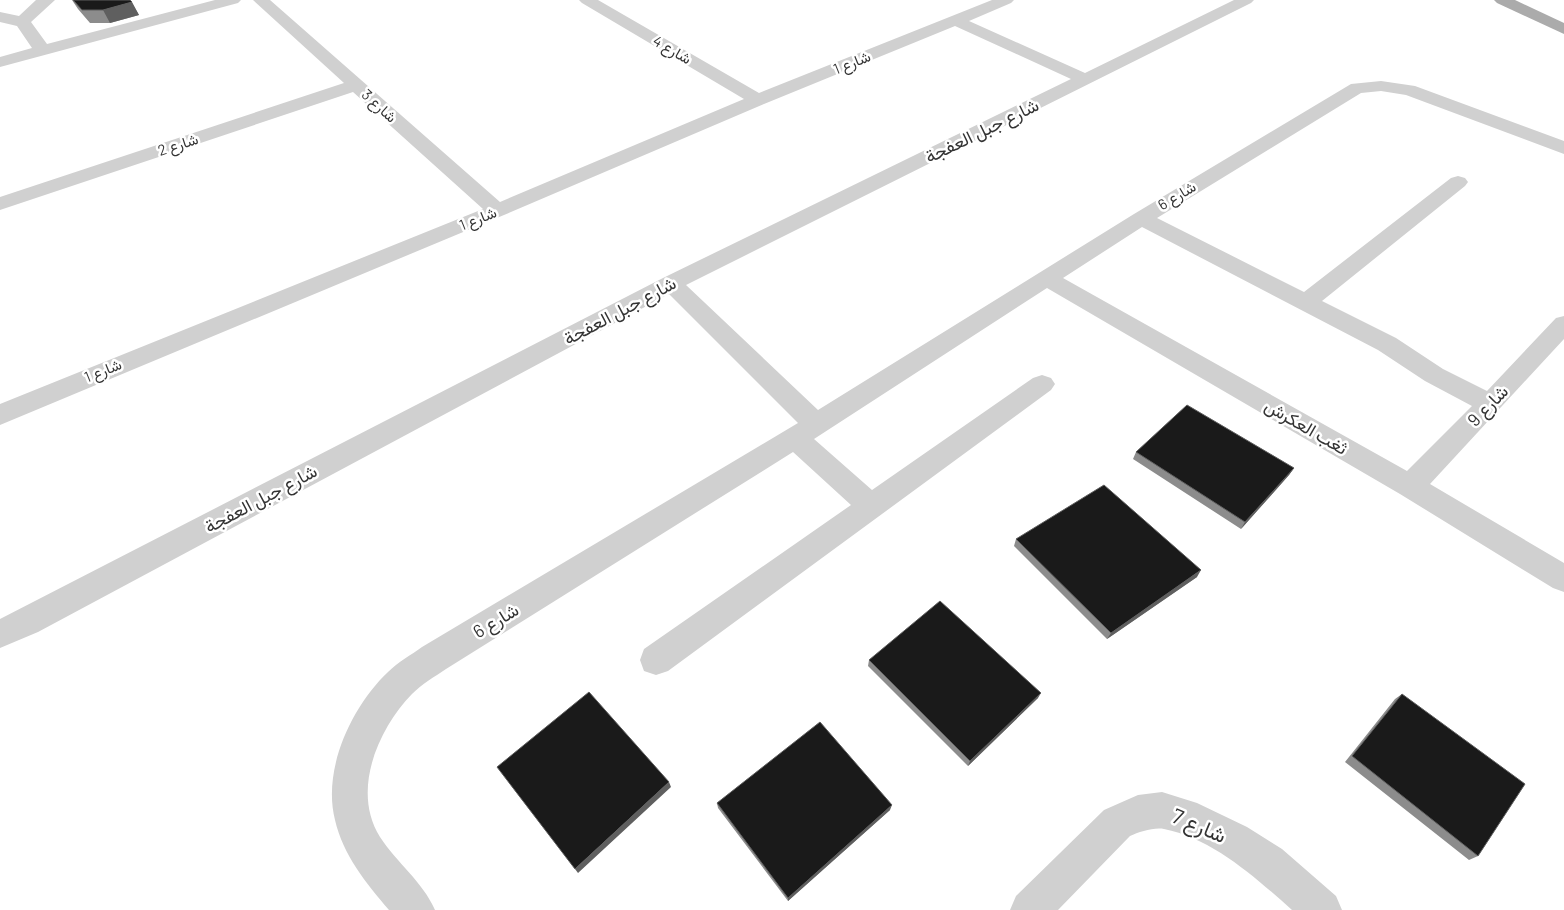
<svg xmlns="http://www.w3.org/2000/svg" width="1564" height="910" viewBox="0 0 1564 910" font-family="Barlow,Vazirmatn,sans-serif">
<rect width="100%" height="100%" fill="#fff"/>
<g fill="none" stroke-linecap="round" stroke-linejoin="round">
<!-- minor -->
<path fill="#d0d0d0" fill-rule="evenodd" d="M 36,0 L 55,0 L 31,22 L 47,44 L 215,0 L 241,0 L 238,3 L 0,67 L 0,57 L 32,48 L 17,26 L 0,22 L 0,12 L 19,16 Z
M 253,0 L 270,0 L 500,202 L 744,99 L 582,3 L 579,0 L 598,0 L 759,93 L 992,0 L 1014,0 L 1011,3 L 969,21 L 1085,73 L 1234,0 L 1254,0 L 1251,3 L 686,285 L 818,410 L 1134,214 L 1351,84 L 1381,81 L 1415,86 L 1564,141 L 1564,154 L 1406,95 L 1381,91 L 1361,93 L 1157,218 L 1304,292 L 1451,178 L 1458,176 L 1465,178 L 1468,182 L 1465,186 L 1322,301 L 1396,338 L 1443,369 L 1487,391 L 1556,318 L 1564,316 L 1564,339 L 1430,484 L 1564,563 L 1564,592 L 1553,588 L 1400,494 L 1047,288 L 814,439 L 872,490 L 1033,378 L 1042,375 L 1051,378 L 1055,384 L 1051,390 L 668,671 L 656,675 L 644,671 L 640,660 L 644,649 L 851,505 L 793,452 L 446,669 C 434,677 422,684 412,694 C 378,729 351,791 380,837 C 397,863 423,882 435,910 L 389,910 C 366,883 343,855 335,820 C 322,769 352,706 388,672 C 398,662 411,655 422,647 L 798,423 L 669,294 L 38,632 L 0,648 L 0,619 L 663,278 L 1071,79 L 955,26 L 764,104 L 504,215 L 0,425 L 0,404 L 483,209 L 353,92 L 0,210 L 0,197 L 344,83 ZM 1142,227 L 1378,350 L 1425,381 L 1472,406 L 1407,471 L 1063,278 Z
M 1162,792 L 1197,803 L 1247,827 L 1282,849 L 1336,896 L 1342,910 L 1292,910 C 1256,878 1212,838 1164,829 C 1154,827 1139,832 1130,836 L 1058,910 L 1010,910 L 1016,896 L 1104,810 L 1138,795 Z"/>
<!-- major -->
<path fill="#ababab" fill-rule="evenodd" d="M 1494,0 L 1515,0 L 1564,23 L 1564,34 L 1497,3 Z"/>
</g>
<!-- wall -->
<path fill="#8c8c8c" d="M 72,0 L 130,0 L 139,15 L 110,23 L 90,23 L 78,9 Z
M 1136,452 L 1294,468 L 1289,475 L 1241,529 L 1133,459 Z
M 1016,539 L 1197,577 L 1107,639 L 1014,546 Z
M 869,660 L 1038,698 L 968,766 L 868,666 Z
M 1402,694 L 1478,856 L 1469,860 L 1345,762 L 1395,699 Z
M 717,803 L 890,810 L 788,901 L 718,808 Z"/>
<!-- shaded-wall -->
<path fill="#5f5f5f" d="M 132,2 L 139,15 L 110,23 L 103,10 Z
M 1294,468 L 1289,475 L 1241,529 L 1245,522 Z
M 1201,570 L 1197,577 L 1107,639 L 1111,633 Z
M 1041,693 L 1038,698 L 968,766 L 970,761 Z
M 669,782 L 671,787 L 578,873 L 575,869 Z
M 892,805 L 890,810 L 788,901 L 788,898 Z"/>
<!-- building -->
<path fill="#1a1a1a" stroke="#5f5f5f" d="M 73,0 L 130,0 L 132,2 L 103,10 L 82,10 Z
M 1187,405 L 1294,468 L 1245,522 L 1136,452 Z
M 1104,485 L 1201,570 L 1111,633 L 1016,539 Z
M 940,601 L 1041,693 L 970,761 L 869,660 Z
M 589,692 L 669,782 L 575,869 L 497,767 Z
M 1402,694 L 1525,784 L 1478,856 L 1352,756 Z
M 820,722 L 892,805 L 788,898 L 717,803 Z"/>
<g text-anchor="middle" stroke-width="5" stroke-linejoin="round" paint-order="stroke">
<!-- far-street labels -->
<g font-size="15" fill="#333" stroke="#fff">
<text transform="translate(672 50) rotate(30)" y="5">شارع 4</text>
<text transform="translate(852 63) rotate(-22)" y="5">شارع 1</text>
<text transform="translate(379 106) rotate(42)" y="5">شارع 3</text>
<text transform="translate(178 145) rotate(-18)" y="5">شارع 2</text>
<text transform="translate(1177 196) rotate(-31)" y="5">شارع 6</text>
<text transform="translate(478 219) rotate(-22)" y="5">شارع 1</text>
<text transform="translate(103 371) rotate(-22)" y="5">شارع 1</text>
</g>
<!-- street labels -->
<g font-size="18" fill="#333" stroke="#fff">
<text transform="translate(982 131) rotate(-26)" y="6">شارع جبل العفجة</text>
<text transform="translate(620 311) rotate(-28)" y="6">شارع جبل العفجة</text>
<text transform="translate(1488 406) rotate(-46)" y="6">شارع 9</text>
<text transform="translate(1306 427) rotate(30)" y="6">ثغب العكرش</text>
<text transform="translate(261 499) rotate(-28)" y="6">شارع جبل العفجة</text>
<text transform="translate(496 621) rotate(-31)" y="6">شارع 6</text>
</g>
<!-- near-street labels -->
<g font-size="21" fill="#333" stroke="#fff">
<text transform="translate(1199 826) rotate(23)" y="7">شارع 7</text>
</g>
</g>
</svg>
